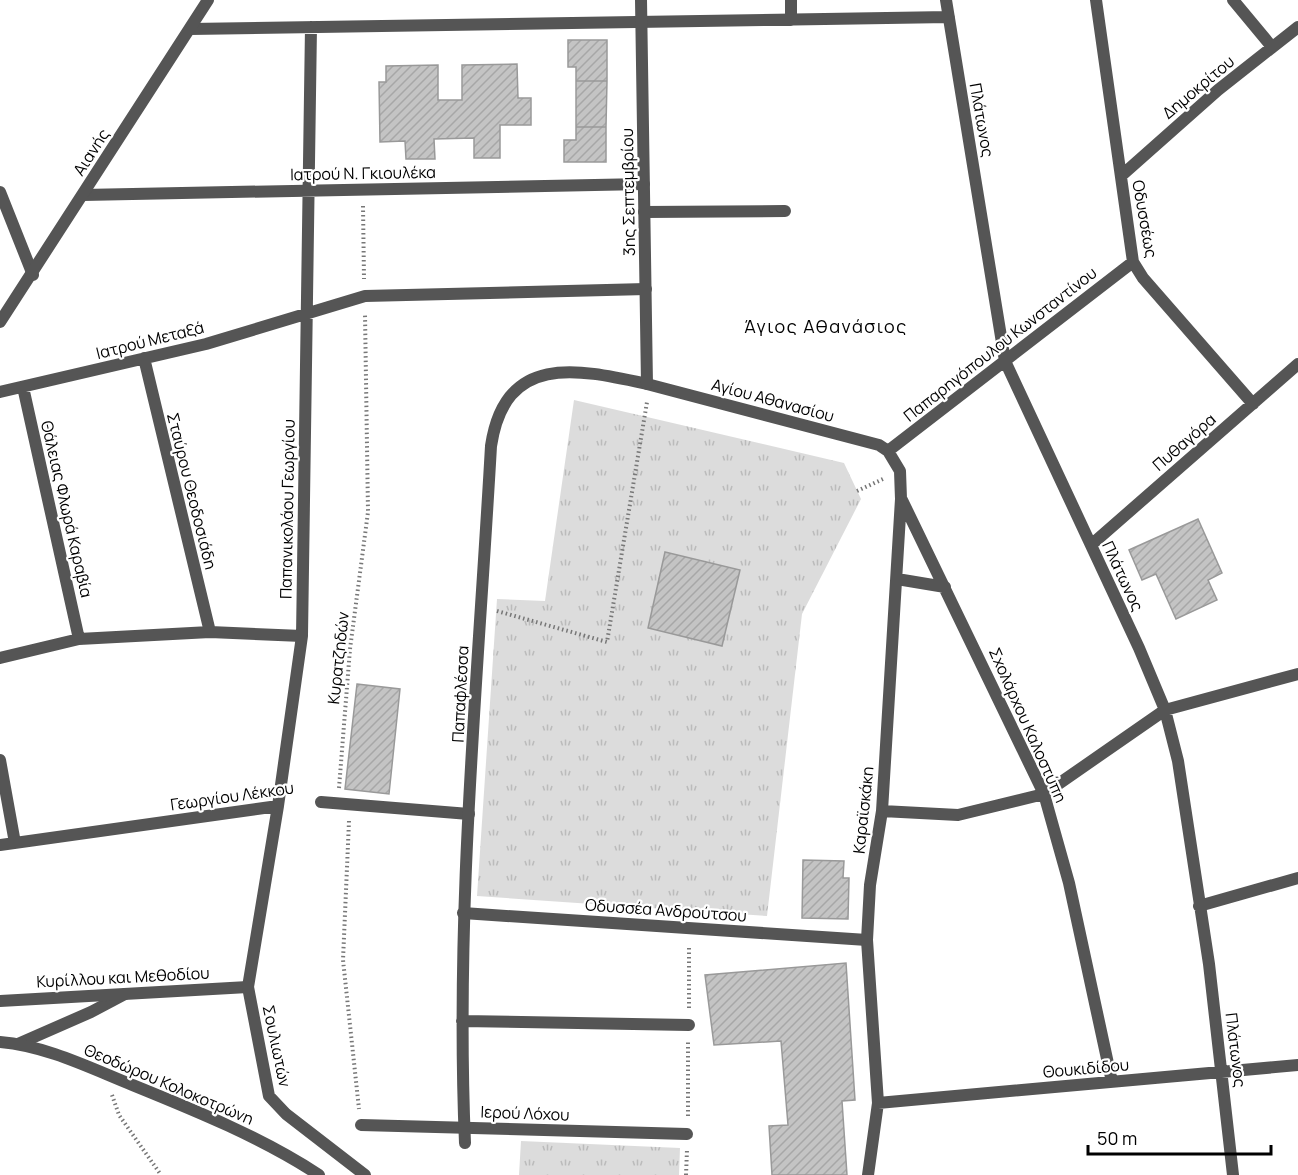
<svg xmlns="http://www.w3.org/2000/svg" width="1298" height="1175" viewBox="0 0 1298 1175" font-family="Manrope,sans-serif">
<defs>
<pattern id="park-tufts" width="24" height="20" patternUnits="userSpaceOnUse" patternTransform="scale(1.5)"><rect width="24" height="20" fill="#dcdcdc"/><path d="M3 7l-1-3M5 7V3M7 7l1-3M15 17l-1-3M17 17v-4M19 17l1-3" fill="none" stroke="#bbb"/></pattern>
<pattern id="building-hatch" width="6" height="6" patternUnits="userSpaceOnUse" patternTransform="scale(1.5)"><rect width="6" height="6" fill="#c4c4c4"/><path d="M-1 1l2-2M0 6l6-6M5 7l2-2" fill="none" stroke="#a7a7a7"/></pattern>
</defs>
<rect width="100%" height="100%" fill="#fff"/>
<!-- park -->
<path fill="url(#park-tufts)" d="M 574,400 L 844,463 L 861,499 L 802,614 L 767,916 L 477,896 L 497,599 L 545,601 Z
M 521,1141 L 680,1148 L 679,1175 L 519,1175 Z"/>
<!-- building -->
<path fill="url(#building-hatch)" stroke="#999" stroke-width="1.5" d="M 568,40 L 607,40 L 607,81 L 576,81 L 576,67 L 568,67 Z
M 517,64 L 518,98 L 531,98 L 531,125 L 500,125 L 500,158 L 474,158 L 474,138 L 434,139 L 435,159 L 406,159 L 405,141 L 380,142 L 379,82 L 386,82 L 386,66 L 438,65 L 438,100 L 462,100 L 462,65 Z
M 576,81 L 607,81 L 606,127 L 576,127 Z
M 576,127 L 606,127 L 606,162 L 564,162 L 564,140 L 576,140 Z
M 1198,519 L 1222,573 L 1208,580 L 1217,600 L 1176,619 L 1156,574 L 1142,580 L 1129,550 Z
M 665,552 L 740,570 L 722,646 L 648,628 Z
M 357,684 L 400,689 L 389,794 L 345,789 Z
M 803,860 L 844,861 L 843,878 L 849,878 L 848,919 L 802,918 Z
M 846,963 L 855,1100 L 842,1101 L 847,1175 L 772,1175 L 769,1126 L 788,1125 L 781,1041 L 714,1045 L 705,975 Z"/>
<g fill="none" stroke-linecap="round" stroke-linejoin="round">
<!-- path -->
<path stroke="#777" stroke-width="4" stroke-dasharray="1.5 3" stroke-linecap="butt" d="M 363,206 L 364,279
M 857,491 L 883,479
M 497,611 L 607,642 L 647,402
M 339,788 L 350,649 L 368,512 L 365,314
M 349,821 L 343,960 L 359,1109
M 689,1008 L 689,946
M 112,1095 L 119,1115 L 161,1175
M 688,1116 L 688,1042
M 686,1175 L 687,1150"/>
<!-- service -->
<path stroke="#555" stroke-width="12" d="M 18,1044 L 91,1012 L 125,994"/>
<!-- pedestrian -->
<path stroke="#555" stroke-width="12" d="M 321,802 L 469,814
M 463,913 L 867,940
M 0,1001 L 248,987
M 361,1125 L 687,1134"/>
<!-- minor -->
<path stroke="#555" stroke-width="12" d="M 791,0 L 791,20
M 946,0 L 1005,361 L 1139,648 L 1165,710 L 1178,761 L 1209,964 L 1233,1175
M 1096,0 L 1133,262 L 1143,278 L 1253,404
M 1233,0 L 1272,47
M 311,27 L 302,636 L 278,806 L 248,987 L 269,1096 L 286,1114 L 365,1175
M 190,29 L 949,17
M 1121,176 L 1218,90 L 1298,27
M 0,192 L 33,275
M 83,195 L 644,184
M 644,212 L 785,211
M 144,358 L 210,632
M 23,387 L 79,639
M 0,392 L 206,344 L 365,296 L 646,289
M 888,451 L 1133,262
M 902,500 L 1044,794 L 1069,883 L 1112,1082
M 1091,545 L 1298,364
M 897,579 L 945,587
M 0,658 L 79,639 L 210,632 L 302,636
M 0,760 L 15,843
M 882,811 L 958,815 L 1044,794 L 1165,710 L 1298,674
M 0,845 L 278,806
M 1199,906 L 1298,878
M 462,1021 L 689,1025
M 0,1042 C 46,1046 88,1067 130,1084 C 194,1110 261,1137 319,1175
M 878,1103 L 1298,1065
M 465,1143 C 455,911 478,678 491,446 C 505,352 578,369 647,384 L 879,445 L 888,451 L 900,471 L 901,499 L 882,811 L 870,885 L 867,940 L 878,1103 L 868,1175"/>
<!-- tertiary -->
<path stroke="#555" stroke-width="12" d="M 641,0 L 647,384
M 0,322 L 208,0"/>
</g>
<g text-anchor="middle" stroke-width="4.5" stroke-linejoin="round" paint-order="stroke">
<!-- street labels -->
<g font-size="16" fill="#000" stroke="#fff">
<text transform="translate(1198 87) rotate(-40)" y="6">Δημοκρίτου</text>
<text transform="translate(982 120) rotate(80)" y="6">Πλάτωνος</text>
<text transform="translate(91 152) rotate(-57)" y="6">Αιανής</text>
<text transform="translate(363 173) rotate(-1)" y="6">Ιατρού N. Γκιουλέκα</text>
<text transform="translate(628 192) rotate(-91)" y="6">3ης Σεπτεμβρίου</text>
<text transform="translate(1145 219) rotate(80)" y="6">Οδυσσέως</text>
<text transform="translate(150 340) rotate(-14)" y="6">Ιατρού Μεταξά</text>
<text transform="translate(1000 344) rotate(-38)" y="6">Παπαρηγόπουλου Κωνσταντίνου</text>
<text transform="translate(773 400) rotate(15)" y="6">Αγίου Αθανασίου</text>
<text transform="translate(1184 442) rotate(-41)" y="6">Πυθαγόρα</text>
<text transform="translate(192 491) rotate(76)" y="6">Σταύρου Θεοδοσιάδη</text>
<text transform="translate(67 509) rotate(77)" y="6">Θάλειας Φλωρά Καραβία</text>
<text transform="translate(287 509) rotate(-89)" y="6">Παπανικολάου Γεωργίου</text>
<text transform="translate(1123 576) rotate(65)" y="6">Πλάτωνος</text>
<text transform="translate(338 658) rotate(-84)" y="6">Κυρατζηδών</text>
<text transform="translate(460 694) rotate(-87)" y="6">Παπαφλέσσα</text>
<text transform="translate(1028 725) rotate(66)" y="6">Σχολάρχου Καλοστύπη</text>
<text transform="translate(232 796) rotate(-8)" y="6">Γεωργίου Λέκκου</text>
<text transform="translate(863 810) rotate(-84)" y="6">Καραϊσκάκη</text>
<text transform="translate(666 910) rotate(4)" y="6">Οδυσσέα Ανδρούτσου</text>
<text transform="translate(123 977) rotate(-3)" y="6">Κυρίλλου και Μεθοδίου</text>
<text transform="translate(277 1046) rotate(78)" y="6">Σουλιωτών</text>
<text transform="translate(1236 1050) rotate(83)" y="6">Πλάτωνος</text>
<text transform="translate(1086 1068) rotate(-5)" y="6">Θουκιδίδου</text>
<text transform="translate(169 1084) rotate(23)" y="6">Θεοδώρου Κολοκοτρώνη</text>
<text transform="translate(525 1113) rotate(2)" y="6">Ιερού Λόχου</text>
</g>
<!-- neighbourhood labels -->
<g font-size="18" letter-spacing="1.5" fill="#000" stroke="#fff">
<text x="826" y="333">Άγιος Αθανάσιος</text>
</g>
</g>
<!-- scale -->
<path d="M1088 1145v9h183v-9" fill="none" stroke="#000000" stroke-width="3"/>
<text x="1097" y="1145" font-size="18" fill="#000000" stroke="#ffffff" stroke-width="4.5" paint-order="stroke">50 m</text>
</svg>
